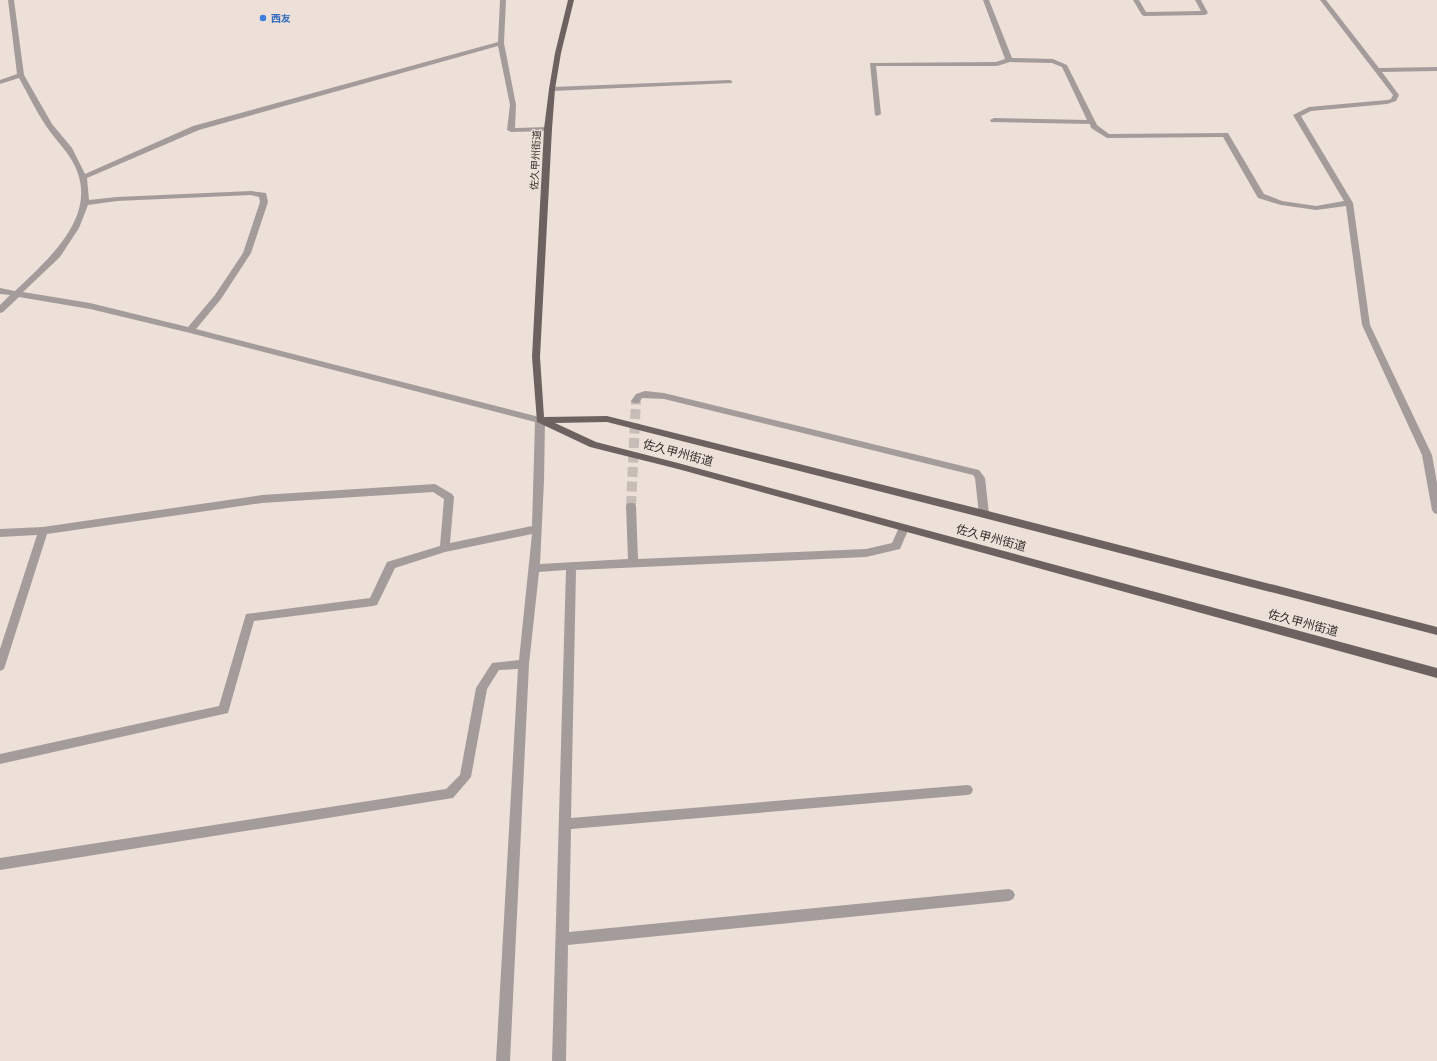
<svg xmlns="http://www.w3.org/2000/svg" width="1437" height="1061" viewBox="0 0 1437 1061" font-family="'Asap Condensed','Noto Sans JP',sans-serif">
<rect width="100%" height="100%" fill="#ede0d8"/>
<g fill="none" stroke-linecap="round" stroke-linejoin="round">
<!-- minor-tunnel -->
<path stroke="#c8bdb6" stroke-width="10" stroke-dasharray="10 4.5" stroke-linecap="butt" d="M 631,506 L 636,401"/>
<!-- minor -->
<path fill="#a39c9b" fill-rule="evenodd" d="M 8,0 L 14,0 L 24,75 L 52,124 L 72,148 L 85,174 L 193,126 L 498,42 L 500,0 L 506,0 L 504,43 L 516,105 L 515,128 L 548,127 L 551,127 L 551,131 L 511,132 L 507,130 L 510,105 L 498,46 L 199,130 L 87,178 L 89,200 L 117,197 L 251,191 L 266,193 L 268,202 L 251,253 L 221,299 L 196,329 L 543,418 L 545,420 L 544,481 L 540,564 L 628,559 L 626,506 L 628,503 L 634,503 L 636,506 L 638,559 L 866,549 L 892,543 L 900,525 L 908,525 L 909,528 L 900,549 L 866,557 L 576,570 L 571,818 L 967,785 L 971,786 L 973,790 L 971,794 L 967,795 L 571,829 L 569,932 L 1009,889 L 1013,891 L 1015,895 L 1013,899 L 1009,901 L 568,945 L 566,1061 L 552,1061 L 566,570 L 539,572 L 529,664 L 510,1061 L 496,1061 L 518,669 L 499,670 L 487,689 L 471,777 L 453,798 L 0,870 L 0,858 L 446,789 L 460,775 L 476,688 L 492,663 L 519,660 L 532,534 L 445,552 L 395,568 L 377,605 L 373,606 L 254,621 L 228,713 L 0,764 L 0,754 L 219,706 L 246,614 L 370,598 L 387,562 L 440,546 L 444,499 L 433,492 L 262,503 L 47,534 L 5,666 L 4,669 L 0,671 L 0,649 L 37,535 L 0,537 L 0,529 L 43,527 L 262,495 L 435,484 L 452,494 L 454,497 L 450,543 L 532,526 L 535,422 L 190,333 L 90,309 L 19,297 L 3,312 L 0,313 L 0,305 L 10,295 L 0,294 L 0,288 L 15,291 C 44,263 92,223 79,177 C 74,157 57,142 46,126 C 36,111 28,94 19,78 L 0,84 L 0,80 L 17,74 ZM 251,195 L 259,197 L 260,202 L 243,253 L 215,295 L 188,327 L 90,303 L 23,292 L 60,257 L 79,228 L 88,205 L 117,201 Z
M 983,0 L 989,0 L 1012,58 L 1053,59 L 1067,65 L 1097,125 L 1109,134 L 1228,133 L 1264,194 L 1282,201 L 1316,206 L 1344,201 L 1293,115 L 1309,107 L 1387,100 L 1391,99 L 1393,95 L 1320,0 L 1326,0 L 1379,68 L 1437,67 L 1437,71 L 1382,72 L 1399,95 L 1396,101 L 1387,104 L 1311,111 L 1301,116 L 1353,203 L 1370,325 L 1432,455 L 1437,483 L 1437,514 L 1434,513 L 1432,510 L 1422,455 L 1362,325 L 1346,206 L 1316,210 L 1281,205 L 1258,198 L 1223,137 L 1107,138 L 1091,128 L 1090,124 L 991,122 L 990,120 L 994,118 L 1087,120 L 1062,67 L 1052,63 L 1010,62 L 997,66 L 876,66 L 881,114 L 877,116 L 875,115 L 870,63 L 996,62 L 1005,59 Z
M 1133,0 L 1139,0 L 1146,12 L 1201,11 L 1195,0 L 1201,0 L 1208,13 L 1205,15 L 1144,16 L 1142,15 Z
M 730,80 L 732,81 L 732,83 L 552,91 L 549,89 L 552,87 Z
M 645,391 L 664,393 L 979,470 L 985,478 L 989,514 L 987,517 L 981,517 L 979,514 L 975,478 L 973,475 L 664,399 L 642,398 L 639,403 L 633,403 L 631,401 L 636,394 Z"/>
<!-- major -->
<path fill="#6e6260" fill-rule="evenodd" d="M 568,0 L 574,0 L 561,53 L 555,89 L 552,129 L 540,357 L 544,417 L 607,416 L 984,510 L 1437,627 L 1437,635 L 984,518 L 607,422 L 555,423 L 596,442 L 678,463 L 1437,668 L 1437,678 L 678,469 L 590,447 L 537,422 L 532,357 L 544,129 L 549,89 L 555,53 Z"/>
</g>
<!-- markers -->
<circle fill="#3f7fe0" stroke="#ede0d8" stroke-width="1.5" cx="263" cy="18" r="4"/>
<g text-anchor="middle" stroke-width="3" stroke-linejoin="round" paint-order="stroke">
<!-- far-shop labels -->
<g font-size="10" font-weight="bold" fill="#366cbe" stroke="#ede0d8" text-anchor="start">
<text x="271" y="22">西友</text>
</g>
<!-- far-street labels -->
<g font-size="10" fill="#342f2c" stroke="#ede0d8">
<text transform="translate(535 160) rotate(-87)" y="4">佐久甲州街道</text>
</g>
<!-- street labels -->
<g font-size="12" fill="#342f2c" stroke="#ede0d8">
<text transform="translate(678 453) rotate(15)" y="4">佐久甲州街道</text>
<text transform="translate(991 538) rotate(15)" y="4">佐久甲州街道</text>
<text transform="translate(1303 623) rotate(15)" y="4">佐久甲州街道</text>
</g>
</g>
</svg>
